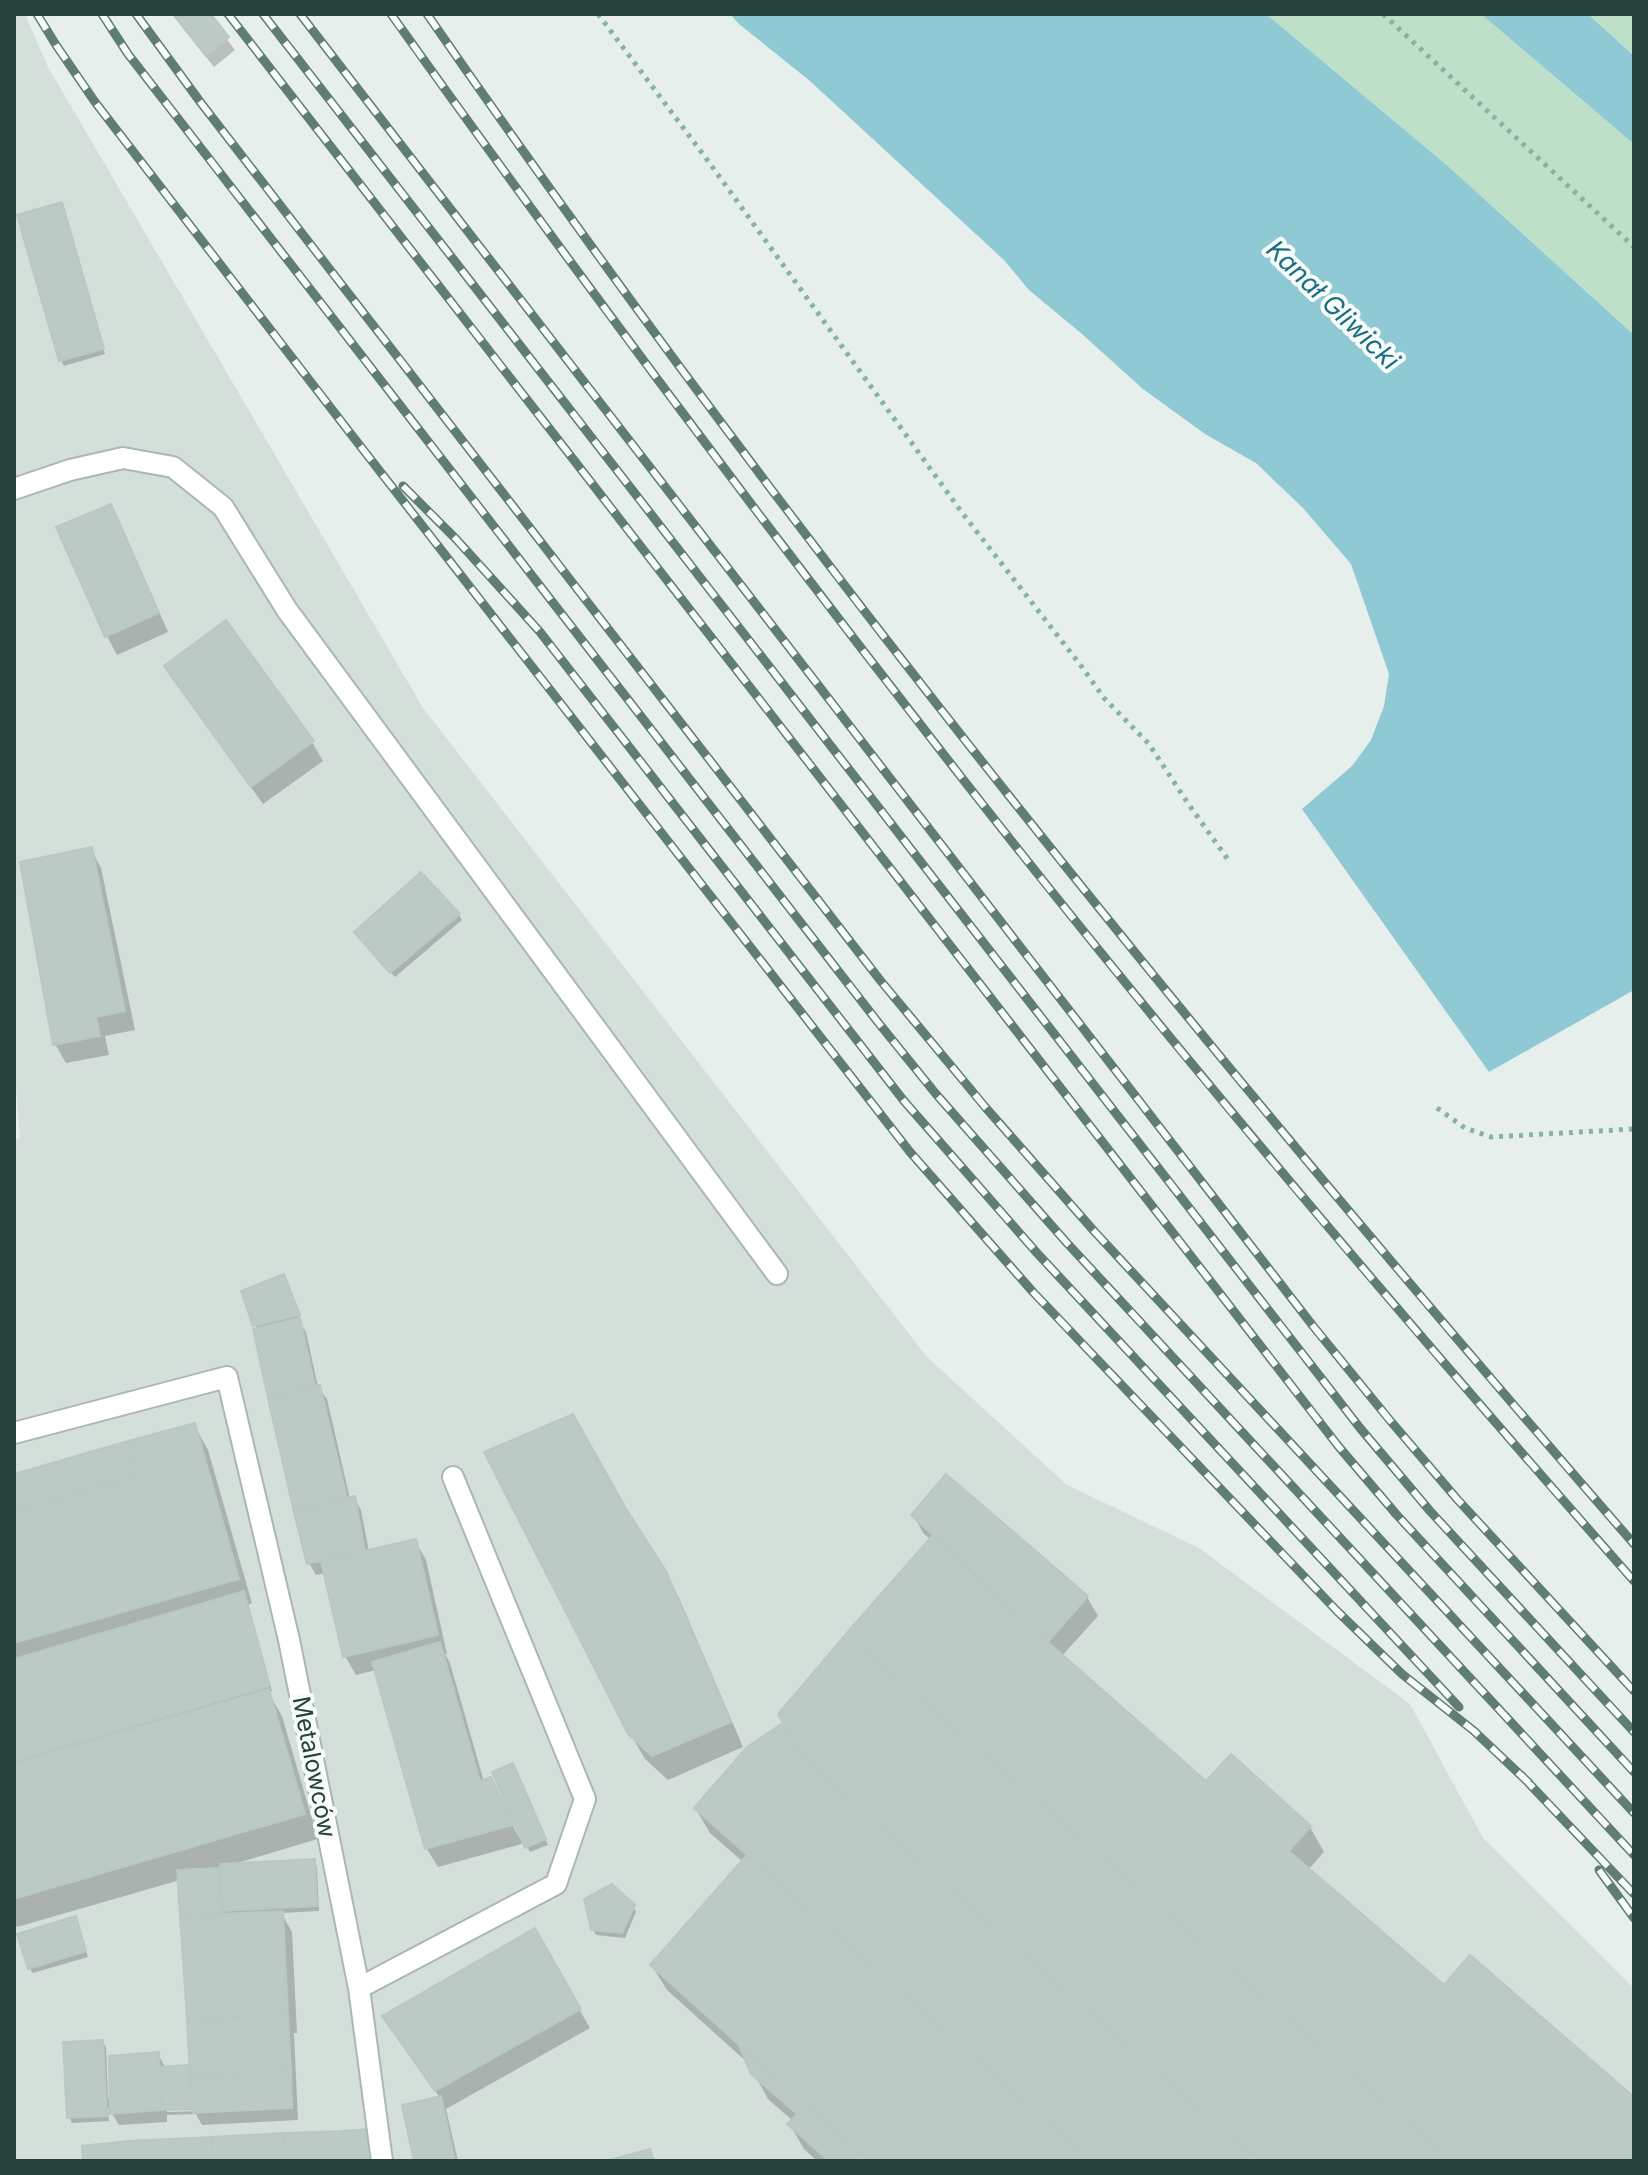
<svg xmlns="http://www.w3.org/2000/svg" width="1648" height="2175" viewBox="0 0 1648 2175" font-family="Inter,sans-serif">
<rect width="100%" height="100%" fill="#e6efeb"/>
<!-- built -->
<path fill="#d4dfda" d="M 14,14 L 25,14 L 48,67 L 423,708 L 927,1357 L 1067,1485 L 1199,1548 L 1410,1704 L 1483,1838 L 1634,1988 L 1634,2161 L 14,2161 L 14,1141 L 20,1138 L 14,1064 Z"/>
<!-- green -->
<path fill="#bfe0c8" d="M 1266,14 L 1481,14 L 1634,144 L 1634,335 L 1449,167 Z
M 1588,14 L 1634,14 L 1634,56 Z"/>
<!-- water -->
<path fill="#8ec9d4" d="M 730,14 L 1266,14 L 1449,167 L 1634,335 L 1634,990 L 1489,1072 L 1302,809 L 1352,766 L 1371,740 L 1384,706 L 1389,674 L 1351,564 L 1303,508 L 1256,463 L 1205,434 L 1143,389 L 1082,334 L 1029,290 L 1004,260 L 810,81 L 739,24 Z
M 1481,14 L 1588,14 L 1634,56 L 1634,144 Z"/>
<!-- shadow -->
<path fill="#0003" fill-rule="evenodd" d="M 172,14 L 208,14 L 235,50 L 214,67 Z
M 64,210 L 105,354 L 64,366 L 61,360 Z
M 110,507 L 121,525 L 168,632 L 117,655 L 107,636 Z
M 166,666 L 312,742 L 323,761 L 263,804 L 177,685 Z
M 91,849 L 101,868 L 135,1030 L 105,1036 L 109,1055 L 66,1063 L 55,1044 Z
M 459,915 L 462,920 L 395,977 L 359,937 Z
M 286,1282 L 301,1321 L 299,1321 L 306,1332 L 318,1387 L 327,1399 L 350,1499 L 354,1498 L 361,1510 L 369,1552 L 415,1541 L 426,1560 L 447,1654 L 445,1654 L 450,1663 L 484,1782 L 490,1779 L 519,1838 L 523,1837 L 515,1771 L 548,1845 L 530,1852 L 525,1843 L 438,1867 L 427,1849 L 376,1670 L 356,1675 L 345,1656 L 326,1573 L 316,1575 L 309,1563 L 255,1330 L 258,1330 L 255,1325 Z
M 194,1425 L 208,1450 L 252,1603 L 248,1605 L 272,1691 L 268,1692 L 282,1716 L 318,1839 L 234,1864 L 314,1861 L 317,1867 L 319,1911 L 281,1913 L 292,1932 L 297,2033 L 294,2033 L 298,2120 L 202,2125 L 196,2114 L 167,2115 L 167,2122 L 119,2125 L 108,2107 L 109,2121 L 72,2123 L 69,2117 L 102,2042 L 106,2047 L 108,2099 L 112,2099 L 158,2054 L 166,2069 L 192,2074 L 180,1880 L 17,1927 L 14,1923 L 14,1476 ZM 222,1867 L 223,1879 L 217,1869 ZM 203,2107 L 203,2111 L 167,2112 L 167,2108 Z
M 626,1512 L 679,1598 L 743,1747 L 668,1780 L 645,1759 L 630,1733 Z
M 913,1515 L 1087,1597 L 1098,1616 L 1061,1657 L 1206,1784 L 1310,1827 L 1324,1852 L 1308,1870 L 1444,1988 L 1634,2099 L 1634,2161 L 817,2161 L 804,2149 L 790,2125 L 793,2121 L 768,2099 L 749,2064 L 667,1990 L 652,1966 L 743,1862 L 710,1833 L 696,1809 L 749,1749 L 786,1724 L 931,1540 L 924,1534 Z
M 633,1906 L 636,1912 L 625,1938 L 596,1935 L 593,1929 Z
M 78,1924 L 88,1957 L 33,1973 L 29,1968 Z
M 534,1931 L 590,2028 L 446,2109 L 458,2161 L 416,2161 L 440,2098 L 385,2017 Z"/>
<!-- building -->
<path fill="#bbcac4" stroke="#b8c9c2" stroke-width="2" d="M 173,14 L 211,14 L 229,37 L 206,56 Z
M 62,202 L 104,349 L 59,361 L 17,215 Z
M 111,504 L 159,613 L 105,637 L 56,527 Z
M 226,620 L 314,741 L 251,787 L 164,666 Z
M 92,847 L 125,1011 L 96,1017 L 100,1036 L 53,1045 L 20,862 Z
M 421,872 L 460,914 L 390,973 L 354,932 Z
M 284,1274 L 300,1315 L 253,1326 L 241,1291 Z
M 300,1318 L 315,1386 L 268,1398 L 253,1329 Z
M 320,1385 L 347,1498 L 294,1512 L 268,1398 Z
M 573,1414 L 625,1507 L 666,1571 L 731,1722 L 652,1756 L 628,1734 L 484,1452 Z
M 195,1423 L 239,1579 L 14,1643 L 14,1511 L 138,1476 L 128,1441 Z
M 128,1441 L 138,1476 L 14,1511 L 14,1474 Z
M 946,1474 L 1088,1596 L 1048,1642 L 911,1515 Z
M 355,1496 L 365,1551 L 307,1564 L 294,1512 Z
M 932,1536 L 1048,1642 L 1206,1781 L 1231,1754 L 1311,1826 L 1289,1851 L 1444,1985 L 1470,1955 L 1634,2097 L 1634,2161 L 1452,2161 L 846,1634 Z
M 416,1539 L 438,1635 L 343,1657 L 321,1561 Z
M 244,1591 L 270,1686 L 14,1761 L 14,1659 Z
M 846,1634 L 1452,2161 L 1263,2161 L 1255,2154 L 1252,2156 L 803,1758 L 778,1714 Z
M 440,1642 L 480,1781 L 491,1777 L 513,1825 L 425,1849 L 372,1662 Z
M 269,1689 L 305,1814 L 14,1899 L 14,1763 Z
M 783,1723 L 803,1758 L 1252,2156 L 1255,2154 L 1263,2161 L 1092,2161 L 694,1808 L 747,1747 Z
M 513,1763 L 546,1839 L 525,1848 L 492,1772 Z
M 747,1855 L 1092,2161 L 870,2161 L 739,2045 L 650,1965 Z
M 315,1859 L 317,1906 L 222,1911 L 220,1864 Z
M 219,1868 L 222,1914 L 180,1916 L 177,1870 Z
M 612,1884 L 635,1905 L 622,1933 L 591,1930 L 584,1899 Z
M 283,1911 L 288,2015 L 187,2019 L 180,1916 Z
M 76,1916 L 86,1951 L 28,1969 L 17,1934 Z
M 535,1928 L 581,2009 L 435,2091 L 382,2016 Z
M 288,2015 L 291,2070 L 190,2077 L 187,2019 Z
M 103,2040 L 107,2116 L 67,2118 L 63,2042 Z
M 739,2045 L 870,2161 L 829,2161 L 787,2124 L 797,2114 L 751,2074 Z
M 159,2052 L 161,2110 L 110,2114 L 109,2056 Z
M 190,2065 L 193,2109 L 161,2110 L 160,2067 Z
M 291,2070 L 292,2108 L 193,2113 L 190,2077 Z
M 441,2096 L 455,2161 L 414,2161 L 402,2105 Z
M 371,2129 L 373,2161 L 345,2161 L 343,2131 Z
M 343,2131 L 345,2161 L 286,2161 L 284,2133 Z
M 284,2133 L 286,2161 L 213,2161 L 212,2137 Z
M 212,2137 L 213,2161 L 128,2161 L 127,2141 Z
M 127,2141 L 128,2161 L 83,2161 L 82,2146 Z
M 650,2149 L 654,2161 L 606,2161 Z"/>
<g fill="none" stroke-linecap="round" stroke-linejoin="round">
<defs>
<path id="lane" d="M 14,489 L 70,470 L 123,458 L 173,467 L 223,507 L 287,610 L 777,1274
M 14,1433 L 227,1377 L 289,1640 L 359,1988 L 382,2161
M 359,1988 L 556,1884 L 585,1799 L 453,1477"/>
</defs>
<!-- lane casing -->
<use href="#lane" stroke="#a8b8b2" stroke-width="24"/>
<!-- path -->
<path stroke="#86b3a5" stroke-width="5" stroke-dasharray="4 6" stroke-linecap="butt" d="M 598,14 L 711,165 L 963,514 L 1082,667 L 1104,698 L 1149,744 L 1187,802 L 1229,861
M 1383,14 L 1634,247
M 1437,1108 L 1465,1128 L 1491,1137 L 1634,1129"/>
<!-- lane -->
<use href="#lane" stroke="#fff" stroke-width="20"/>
<defs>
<path id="rail" d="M 37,14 L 56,45 L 95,102 L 347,429 L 910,1152 L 1033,1292 L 1337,1611 L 1402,1674 L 1474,1731 L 1529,1783
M 102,14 L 128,54 L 877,1021 L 936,1094 L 1067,1243 L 1634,1855
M 136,14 L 201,103 L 880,980 L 986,1108 L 1094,1231 L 1634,1813
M 228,14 L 1339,1447 L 1396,1514 L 1634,1772
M 263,14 L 1360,1428 L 1430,1511 L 1634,1732
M 300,14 L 1313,1326 L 1388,1418 L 1457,1499 L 1634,1691
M 391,14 C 578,276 771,534 969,787 C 1182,1059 1406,1322 1634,1581
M 427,14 C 797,549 1207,1054 1634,1544
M 403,486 L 456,539 L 540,632 L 904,1101 L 1037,1253 L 1459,1707
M 1521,1775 L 1634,1894
M 1599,1870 L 1634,1918"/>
</defs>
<!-- rail casing -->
<use href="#rail" stroke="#5f7d75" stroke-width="9"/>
<!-- rail -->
<use href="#rail" stroke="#f7fbf9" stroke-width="6" stroke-dasharray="18" stroke-linecap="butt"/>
</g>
<g text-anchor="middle" stroke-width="8" stroke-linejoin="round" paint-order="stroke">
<!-- street labels -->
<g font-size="24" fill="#24423a" stroke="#f7fbf9">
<text transform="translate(314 1767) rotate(79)" y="8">Metalowców</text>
</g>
<!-- water labels -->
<g font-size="26" font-style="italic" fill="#1c6f80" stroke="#f7fbf9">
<text transform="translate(1333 305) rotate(44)" y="9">Kanał Gliwicki</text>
</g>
</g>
<!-- border -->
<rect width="1648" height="2175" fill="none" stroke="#24423a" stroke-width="32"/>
</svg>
